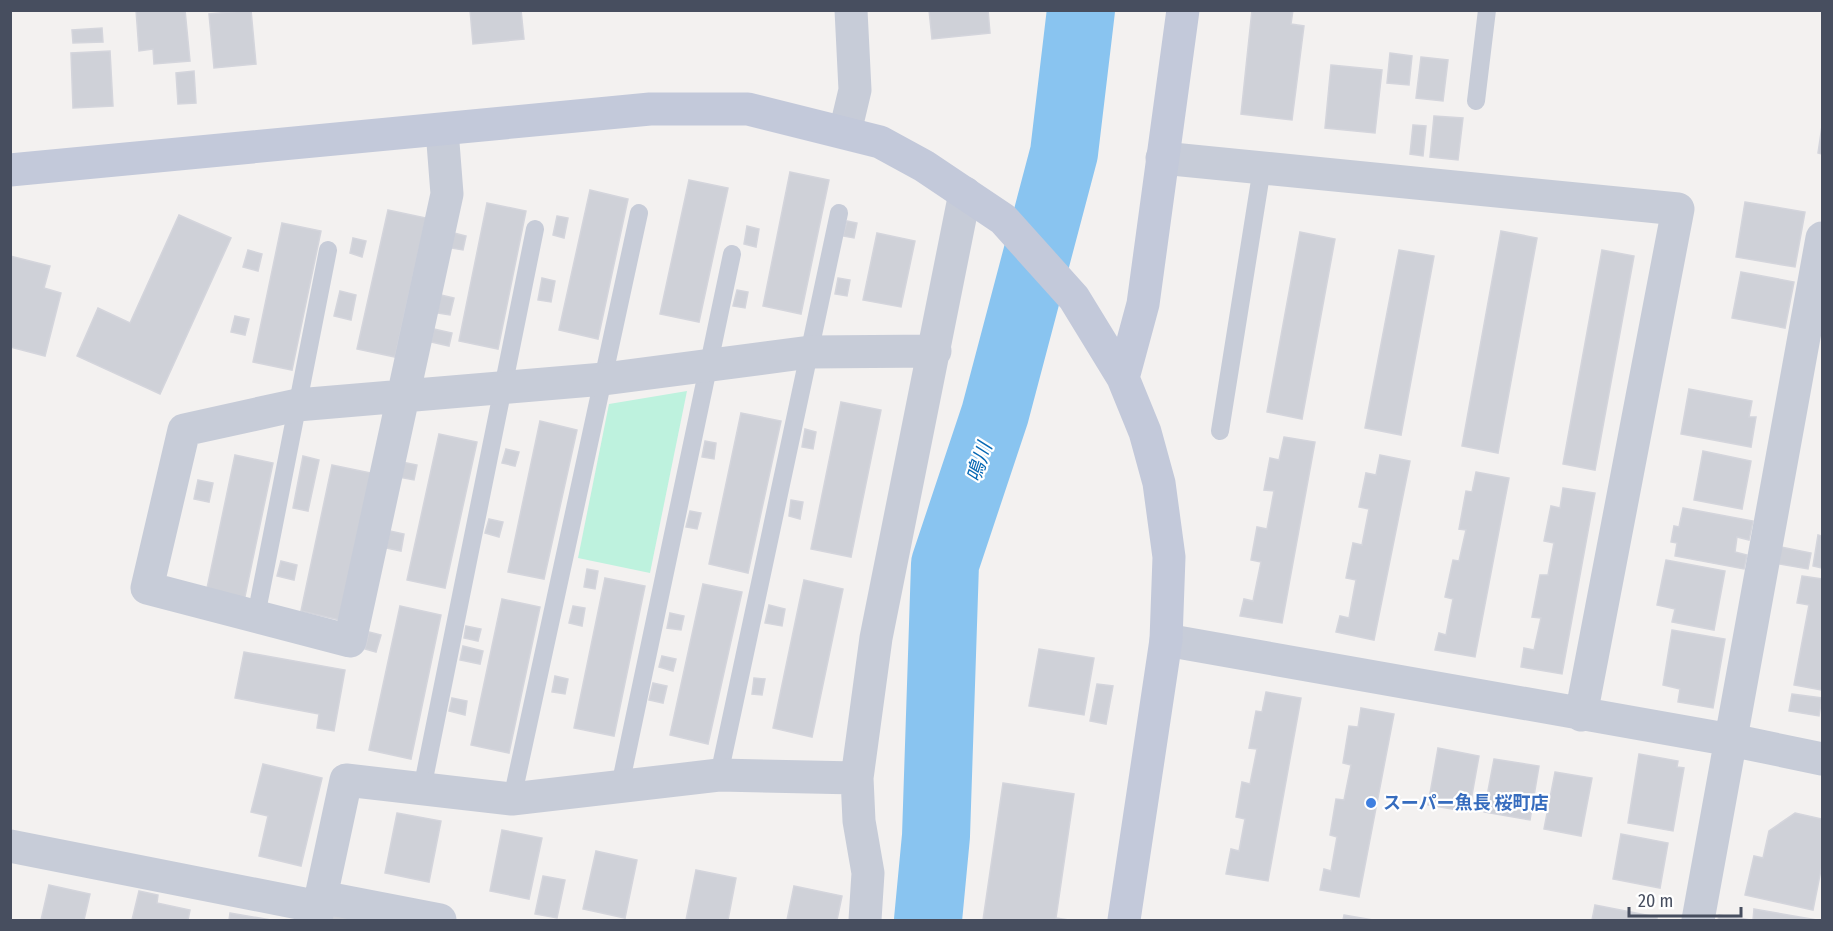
<svg xmlns="http://www.w3.org/2000/svg" width="1833" height="931" viewBox="0 0 1833 931" font-family="'Fira Sans Condensed','Noto Sans JP',sans-serif">
<rect width="100%" height="100%" fill="#f3f1f0"/>
<!-- green -->
<path fill="#bef2de" d="M 687,391 L 650,573 L 578,558 L 609,404 Z"/>
<g fill="none" stroke-linecap="round" stroke-linejoin="round">
<!-- river -->
<path stroke="#89c4f0" stroke-width="68" d="M 928,920 L 936,836 L 945,564 L 995,414 L 1064,153 L 1081,10"/>
</g>
<!-- building -->
<path fill="#cfd1d8" stroke="#d4d5dc" stroke-width="1.5" d="M 136,10 L 185,10 L 190,61 L 154,64 L 153,49 L 139,51 Z
M 251,10 L 256,64 L 214,68 L 209,14 Z
M 470,10 L 521,10 L 524,39 L 473,44 Z
M 929,10 L 988,10 L 990,33 L 932,39 Z
M 1252,10 L 1293,10 L 1291,24 L 1304,26 L 1292,120 L 1241,114 Z
M 102,28 L 103,42 L 73,43 L 72,30 Z
M 110,51 L 113,106 L 73,108 L 71,53 Z
M 1390,53 L 1412,56 L 1409,85 L 1387,83 Z
M 1421,57 L 1448,60 L 1443,101 L 1416,98 Z
M 1331,65 L 1382,70 L 1375,133 L 1325,128 Z
M 194,71 L 196,103 L 178,104 L 176,73 Z
M 1434,116 L 1463,118 L 1458,160 L 1430,157 Z
M 1413,125 L 1426,126 L 1423,156 L 1410,154 Z
M 1822,126 L 1822,154 L 1818,153 Z
M 790,172 L 829,180 L 801,314 L 763,306 Z
M 689,180 L 728,188 L 699,322 L 660,314 Z
M 590,190 L 628,199 L 598,339 L 559,330 Z
M 1745,202 L 1805,212 L 1795,267 L 1736,257 Z
M 487,203 L 526,211 L 498,349 L 459,341 Z
M 388,210 L 426,218 L 395,357 L 357,349 Z
M 179,215 L 231,238 L 160,394 L 77,356 L 98,308 L 130,323 Z
M 557,216 L 568,218 L 564,238 L 553,235 Z
M 847,221 L 857,223 L 854,238 L 843,236 Z
M 282,223 L 321,231 L 292,370 L 253,362 Z
M 747,226 L 759,229 L 756,247 L 744,244 Z
M 1501,231 L 1537,238 L 1498,453 L 1462,446 Z
M 1300,232 L 1335,239 L 1302,419 L 1267,412 Z
M 454,233 L 466,236 L 463,250 L 451,248 Z
M 877,233 L 915,241 L 901,307 L 863,300 Z
M 353,238 L 366,241 L 362,257 L 350,253 Z
M 248,250 L 262,254 L 258,271 L 243,267 Z
M 1399,250 L 1434,256 L 1401,435 L 1365,428 Z
M 1602,250 L 1634,256 L 1595,470 L 1563,464 Z
M 10,256 L 50,266 L 44,288 L 61,293 L 45,356 L 10,347 Z
M 1741,272 L 1794,282 L 1785,328 L 1732,318 Z
M 542,278 L 555,281 L 551,302 L 538,300 Z
M 838,278 L 850,280 L 847,296 L 835,294 Z
M 737,290 L 748,292 L 745,308 L 733,306 Z
M 340,291 L 356,295 L 351,320 L 334,316 Z
M 441,295 L 454,298 L 450,315 L 437,313 Z
M 235,316 L 249,319 L 245,335 L 231,332 Z
M 434,329 L 452,333 L 449,346 L 431,342 Z
M 1689,389 L 1752,401 L 1749,417 L 1756,417 L 1751,447 L 1681,434 Z
M 841,402 L 881,410 L 851,557 L 811,549 Z
M 741,413 L 781,421 L 748,573 L 709,564 Z
M 540,421 L 577,430 L 544,579 L 508,572 Z
M 805,429 L 816,432 L 813,449 L 802,447 Z
M 439,434 L 477,442 L 445,588 L 407,580 Z
M 1284,437 L 1315,442 L 1282,623 L 1240,616 L 1244,599 L 1253,601 L 1261,562 L 1251,560 L 1257,527 L 1267,529 L 1274,491 L 1264,490 L 1270,458 L 1279,460 Z
M 705,441 L 716,443 L 714,459 L 702,457 Z
M 506,449 L 519,452 L 515,466 L 502,463 Z
M 1703,451 L 1751,461 L 1742,509 L 1694,500 Z
M 235,455 L 273,463 L 244,601 L 206,593 Z
M 1380,455 L 1410,461 L 1374,640 L 1336,632 L 1340,616 L 1349,618 L 1356,580 L 1346,578 L 1353,543 L 1362,545 L 1369,509 L 1359,507 L 1366,473 L 1376,475 Z
M 303,456 L 319,460 L 308,511 L 293,508 Z
M 402,462 L 417,465 L 414,480 L 398,477 Z
M 332,465 L 371,473 L 340,620 L 301,611 Z
M 1476,472 L 1509,478 L 1475,657 L 1435,650 L 1439,633 L 1446,635 L 1453,599 L 1445,597 L 1453,560 L 1459,561 L 1466,530 L 1459,529 L 1466,491 L 1472,492 Z
M 198,480 L 213,483 L 209,502 L 194,499 Z
M 1563,488 L 1595,493 L 1562,674 L 1521,667 L 1524,648 L 1534,650 L 1541,618 L 1532,617 L 1540,575 L 1548,575 L 1554,543 L 1544,541 L 1551,506 L 1560,508 Z
M 791,500 L 803,502 L 800,519 L 789,516 Z
M 1683,508 L 1753,521 L 1749,540 L 1737,537 L 1735,552 L 1747,555 L 1744,569 L 1675,556 L 1677,543 L 1671,542 L 1674,526 L 1679,527 Z
M 690,511 L 701,513 L 697,529 L 686,527 Z
M 489,519 L 503,522 L 499,537 L 485,533 Z
M 390,531 L 404,534 L 401,551 L 386,548 Z
M 1818,535 L 1822,536 L 1822,568 L 1813,566 Z
M 1781,547 L 1811,553 L 1808,569 L 1779,564 Z
M 1666,560 L 1725,571 L 1714,630 L 1672,622 L 1675,609 L 1657,605 Z
M 281,561 L 297,565 L 294,580 L 277,576 Z
M 587,569 L 598,571 L 595,589 L 584,587 Z
M 1802,576 L 1822,579 L 1822,690 L 1794,685 L 1809,605 L 1797,603 Z
M 605,578 L 645,586 L 614,736 L 574,728 Z
M 804,580 L 843,589 L 812,737 L 773,728 Z
M 703,584 L 742,592 L 708,744 L 670,735 Z
M 502,599 L 540,607 L 509,753 L 471,745 Z
M 769,605 L 785,609 L 782,626 L 765,623 Z
M 400,606 L 441,615 L 411,759 L 369,750 Z
M 573,606 L 585,608 L 582,626 L 569,623 Z
M 670,613 L 684,616 L 681,630 L 667,628 Z
M 466,626 L 481,629 L 478,641 L 464,638 Z
M 1672,630 L 1725,639 L 1713,708 L 1678,702 L 1680,689 L 1663,685 Z
M 369,632 L 381,635 L 376,652 L 365,649 Z
M 463,646 L 483,651 L 480,664 L 460,660 Z
M 1039,649 L 1094,658 L 1084,715 L 1029,706 Z
M 244,652 L 345,670 L 334,731 L 317,728 L 319,714 L 235,698 Z
M 662,656 L 676,659 L 673,671 L 659,667 Z
M 555,676 L 568,679 L 565,694 L 552,692 Z
M 754,678 L 765,679 L 762,695 L 752,694 Z
M 653,683 L 667,686 L 663,703 L 649,700 Z
M 1097,684 L 1113,686 L 1106,724 L 1090,721 Z
M 1266,692 L 1301,698 L 1268,881 L 1226,874 L 1231,849 L 1239,851 L 1245,819 L 1236,817 L 1242,782 L 1250,784 L 1257,749 L 1249,748 L 1256,711 L 1262,712 Z
M 1792,694 L 1822,698 L 1819,716 L 1789,711 Z
M 452,698 L 467,701 L 465,715 L 449,711 Z
M 1361,708 L 1394,714 L 1359,897 L 1320,890 L 1324,869 L 1331,871 L 1337,837 L 1330,835 L 1336,799 L 1344,800 L 1351,765 L 1343,763 L 1349,726 L 1358,727 Z
M 1438,748 L 1479,756 L 1469,812 L 1428,805 Z
M 1639,754 L 1678,761 L 1677,767 L 1684,768 L 1673,831 L 1628,823 Z
M 1494,759 L 1539,766 L 1530,820 L 1484,812 Z
M 263,764 L 322,778 L 301,866 L 259,856 L 268,816 L 251,812 Z
M 1555,772 L 1592,778 L 1581,836 L 1544,829 Z
M 1003,783 L 1074,794 L 1056,918 L 1069,920 L 983,920 Z
M 397,813 L 441,821 L 429,882 L 385,873 Z
M 1795,813 L 1822,819 L 1822,865 L 1813,910 L 1745,895 L 1754,856 L 1763,858 L 1769,831 Z
M 502,830 L 542,838 L 529,899 L 490,891 Z
M 1621,834 L 1668,843 L 1660,888 L 1613,879 Z
M 596,851 L 637,860 L 625,918 L 583,909 Z
M 696,870 L 736,878 L 728,920 L 686,920 Z
M 543,876 L 565,880 L 557,918 L 535,914 Z
M 49,885 L 90,894 L 84,920 L 41,920 Z
M 794,886 L 842,896 L 837,920 L 787,920 Z
M 139,891 L 158,895 L 157,903 L 190,910 L 188,920 L 132,920 Z
M 1595,905 L 1657,917 L 1657,920 L 1592,920 Z
M 1754,909 L 1817,920 L 1753,920 Z
M 230,913 L 271,920 L 229,920 Z
M 334,913 L 367,920 L 332,920 Z
M 1344,915 L 1373,920 L 1343,920 Z
M 1719,915 L 1751,920 L 1718,920 Z"/>
<g fill="none" stroke-linecap="round" stroke-linejoin="round">
<!-- lane -->
<path stroke="#c7ccd8" stroke-width="18" d="M 1476,101 L 1487,10
M 1220,431 L 1262,168
M 256,616 L 328,250
M 719,775 L 839,213
M 620,786 L 732,254
M 422,789 L 535,229
M 512,799 L 639,213"/>
<!-- street -->
<path stroke="#c7ccd8" stroke-width="33" d="M 442,130 L 447,194 L 350,641 L 147,588 L 184,430 L 297,405 L 604,379 L 810,352 L 935,351
M 845,132 L 855,90 L 851,10
M 1162,158 L 1678,209 L 1581,715
M 1166,640 L 1731,740 L 1822,759
M 10,846 L 319,907
M 321,897 L 440,920
M 316,920 L 346,780 L 512,799 L 719,775 L 857,778
M 865,920 L 868,873 L 859,821 L 857,778 L 876,638 L 965,193
M 1698,920 L 1822,238"/>
<!-- secondary -->
<path stroke="#c3c9da" stroke-width="33" d="M 10,170 L 650,109 L 748,109 L 880,142 L 924,166 L 1003,219 L 1074,298 L 1123,378 L 1145,432 L 1159,483 L 1169,557 L 1166,640 L 1124,920
M 1123,378 L 1143,304 L 1183,10"/>
</g>
<!-- markers -->
<circle fill="#3f7fe0" stroke="#fff" stroke-width="2" cx="1371" cy="803" r="6"/>
<g text-anchor="middle" stroke-width="4.5" stroke-linejoin="round" paint-order="stroke">
<!-- shop labels -->
<g font-size="18" font-weight="bold" fill="#366cbe" stroke="#fff" text-anchor="start">
<text x="1383" y="809">スーパー魚長 桜町店</text>
</g>
<!-- water labels -->
<g font-size="20" font-style="italic" fill="#0668b4" stroke="#fff">
<text transform="translate(979 462) rotate(-72)" y="7">鳴川</text>
</g>
</g>
<!-- border -->
<rect width="1833" height="931" fill="none" stroke="#474e5f" stroke-width="24"/>
<!-- scale -->
<path d="M1629 907v9h112v-9" fill="none" stroke="#474e5f" stroke-width="3"/>
<text x="1638" y="907" font-size="18" fill="#474e5f" stroke="#ffffff" stroke-width="4.5" paint-order="stroke">20 m</text>
</svg>
